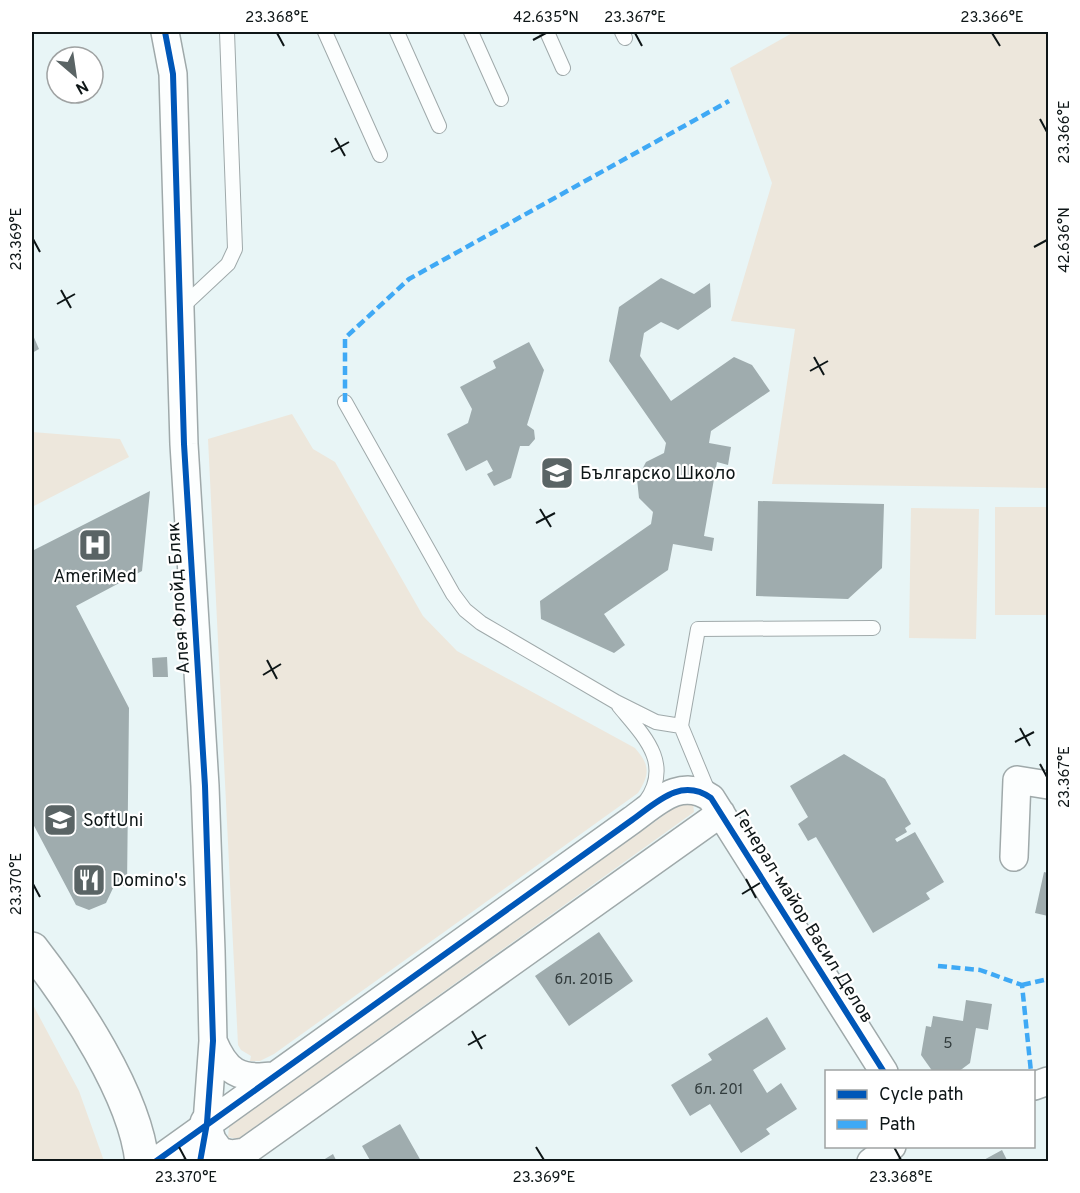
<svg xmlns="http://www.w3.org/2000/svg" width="1080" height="1193" viewBox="0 0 1080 1193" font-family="Overpass,sans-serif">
<rect width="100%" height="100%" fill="#e8f5f6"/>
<!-- green -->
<path fill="#ede7dc" d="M 794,32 L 1048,32 L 1048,488 L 772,484 L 795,329 L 731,321 L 772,183 L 730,68 Z
M 292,414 L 313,449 L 335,462 L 423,616 L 457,651 L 635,748 C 650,765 650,774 638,793 L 274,1054 L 260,1061 L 250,1061 L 251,1056 L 241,1050 L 238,1045 L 208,439 Z
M 32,432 L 120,439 L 129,457 L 32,507 Z
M 995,507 L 1048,507 L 1048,615 L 995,615 Z
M 911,508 L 979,509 L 976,639 L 909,638 Z
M 681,803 L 693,803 L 694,812 L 238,1139 L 228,1137 L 229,1127 Z
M 32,1003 L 79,1091 L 104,1161 L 32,1161 Z"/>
<!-- building -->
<path fill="#9facae" d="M 661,278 L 694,294 L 710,283 L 711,307 L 678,330 L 661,322 L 644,333 L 640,356 L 671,401 L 734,357 L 752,365 L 770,391 L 711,431 L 709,443 L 731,447 L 728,465 L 717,462 L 704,536 L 714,538 L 712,551 L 673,544 L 668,570 L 604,614 L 625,645 L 614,653 L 541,619 L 540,601 L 651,524 L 653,512 L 639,498 L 637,479 L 646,462 L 664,453 L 666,443 L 609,361 L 619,307 Z
M 32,333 L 39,349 L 32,353 Z
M 529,342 L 544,370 L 527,425 L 534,430 L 535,439 L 529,446 L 520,446 L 511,478 L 494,486 L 487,474 L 493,471 L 487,460 L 466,471 L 447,434 L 468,423 L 472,409 L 460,387 L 496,368 L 493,361 Z
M 150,491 L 142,571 L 76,606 L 129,708 L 127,886 L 114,886 L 106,903 L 89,910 L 76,905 L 32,822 L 32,551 Z
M 758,501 L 884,504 L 882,568 L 848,599 L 756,596 Z
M 167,657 L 168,677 L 153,677 L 152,658 Z
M 844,754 L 885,779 L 911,824 L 905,828 L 907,832 L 895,839 L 897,842 L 915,832 L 944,882 L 926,893 L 930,899 L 873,933 L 816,837 L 808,841 L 798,824 L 808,817 L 790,786 Z
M 1044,872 L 1048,873 L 1048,916 L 1035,913 Z
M 599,932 L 633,981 L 569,1026 L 535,976 Z
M 966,1000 L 992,1004 L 988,1030 L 976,1028 L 970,1063 L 958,1072 L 933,1072 L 921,1055 L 926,1026 L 931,1027 L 933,1016 L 963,1021 Z
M 767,1017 L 786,1049 L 753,1070 L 767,1093 L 781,1083 L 797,1109 L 766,1129 L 770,1134 L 741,1153 L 710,1104 L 690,1116 L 671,1085 L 712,1060 L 708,1054 Z
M 400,1124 L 421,1161 L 371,1162 L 362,1146 Z
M 1002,1150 L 1008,1162 L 980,1162 Z
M 333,1154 L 337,1162 L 320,1162 Z"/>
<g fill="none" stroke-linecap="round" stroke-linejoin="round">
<defs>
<path id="service" d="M 325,32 L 380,155
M 397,32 L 439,126
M 471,32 L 501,99
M 547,32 L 563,68
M 622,32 L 625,38
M 181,308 L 228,264 L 235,249 L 227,32
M 345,402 L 453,594 L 465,610 L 481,623 L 616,702 L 656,722 L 681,726
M 619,706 C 643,735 673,763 646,801
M 710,796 L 681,726 L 698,629 L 873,628"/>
<path id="minor" d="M 165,32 L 173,74 L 184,444 L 205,786 L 211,951 L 213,1041 L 207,1123 L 212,1140 L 220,1151 L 231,1154 L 244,1152
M 1014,857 L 1017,780 L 1048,785
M 213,1041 C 226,1072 239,1080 273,1076
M 1034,1086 L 1048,1081
M 155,1162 L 632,820 C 657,802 681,777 711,798 L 884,1072
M 231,1162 L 721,813
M 871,1162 L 892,1146"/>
<path id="tertiary" d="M 32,949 C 73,1002 135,1094 142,1162
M 200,1162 L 207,1123"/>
</defs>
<!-- service casing -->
<use href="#service" stroke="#9fa9aa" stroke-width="16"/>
<!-- minor casing -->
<use href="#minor" stroke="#9fa9aa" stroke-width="30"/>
<!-- tertiary casing -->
<use href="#tertiary" stroke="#9fa9aa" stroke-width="36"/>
<!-- service -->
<use href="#service" stroke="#fcfefe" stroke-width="14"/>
<!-- minor -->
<use href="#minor" stroke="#fcfefe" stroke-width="27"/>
<!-- tertiary -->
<use href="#tertiary" stroke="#fcfefe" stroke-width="33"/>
<!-- quiet -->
<path stroke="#3fa9f5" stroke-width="4.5" stroke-dasharray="9 4.5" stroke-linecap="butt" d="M 345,402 L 345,338 L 409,279 L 729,101
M 938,966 L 980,970 L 1022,985 L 1031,1072
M 1022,985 L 1048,979"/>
<defs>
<path id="cycleway" d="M 165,32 L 173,74 L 184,444 L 205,786 L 213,1041 L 207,1123 L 200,1162
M 155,1162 L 632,820 C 657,802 681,777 711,798 L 884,1072"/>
</defs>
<!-- cycleway casing -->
<use href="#cycleway" stroke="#fff" stroke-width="10"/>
<!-- cycleway -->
<use href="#cycleway" stroke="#0057b8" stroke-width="6"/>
</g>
<!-- ticks -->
<path fill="none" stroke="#0e1617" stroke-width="2" d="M 277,33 L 284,46M 635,33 L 642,46M 992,33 L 1000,46M 533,40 L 546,33M 1040,119 L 1047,132M 335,138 L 345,156M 331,152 L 349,142M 33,239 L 40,252M 1034,247 L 1047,240M 61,290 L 71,308M 57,304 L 75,294M 814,357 L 824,375M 810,371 L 828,361M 540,509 L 551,527M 536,523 L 555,513M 267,660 L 277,679M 263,675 L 281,664M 1020,728 L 1030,746M 1015,742 L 1034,732M 1040,764 L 1047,777M 746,879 L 756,898M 33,884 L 40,897M 742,894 L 760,883M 472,1031 L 482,1049M 468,1045 L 486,1035M 179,1147 L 186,1160M 536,1147 L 544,1160M 894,1147 L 901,1160"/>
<!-- icons -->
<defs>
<symbol id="school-square" viewBox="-11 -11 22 22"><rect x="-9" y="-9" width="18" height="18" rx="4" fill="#5a6465" stroke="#fff"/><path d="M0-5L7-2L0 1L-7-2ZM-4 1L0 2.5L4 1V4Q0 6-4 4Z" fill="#fff"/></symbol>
<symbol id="hospital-square" viewBox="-11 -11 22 22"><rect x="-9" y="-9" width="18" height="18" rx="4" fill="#5a6465" stroke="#fff"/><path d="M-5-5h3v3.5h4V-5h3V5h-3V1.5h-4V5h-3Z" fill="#fff"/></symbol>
<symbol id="university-square" viewBox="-11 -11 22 22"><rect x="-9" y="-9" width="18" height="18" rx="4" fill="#5a6465" stroke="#fff"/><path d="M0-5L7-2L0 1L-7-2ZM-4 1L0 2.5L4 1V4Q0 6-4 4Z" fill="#fff"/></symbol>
<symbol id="restaurant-square" viewBox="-11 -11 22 22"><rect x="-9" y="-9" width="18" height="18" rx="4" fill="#5a6465" stroke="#fff"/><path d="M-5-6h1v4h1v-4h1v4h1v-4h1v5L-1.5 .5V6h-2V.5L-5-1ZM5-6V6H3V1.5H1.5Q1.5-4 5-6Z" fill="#fff"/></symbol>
</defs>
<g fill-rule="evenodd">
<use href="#school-square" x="538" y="454" width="38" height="38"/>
<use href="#hospital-square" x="76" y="526" width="38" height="38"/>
<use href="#university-square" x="41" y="801" width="38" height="38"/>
<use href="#restaurant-square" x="70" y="861" width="38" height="38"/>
</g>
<g text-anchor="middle" stroke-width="4.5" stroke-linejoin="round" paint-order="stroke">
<!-- number labels -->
<g font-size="15" fill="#323c3d">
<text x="584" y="984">бл. 201Б</text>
<text x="948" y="1048">5</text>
<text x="719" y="1094">бл. 201</text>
</g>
<!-- poi labels -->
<g font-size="18" fill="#0e1617" stroke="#fff" text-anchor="start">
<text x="580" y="479">Българско Школо</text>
<text x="95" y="582" text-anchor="middle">AmeriMed</text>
<text x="83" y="826">SoftUni</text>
<text x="112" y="886">Domino's</text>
</g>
<!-- street labels -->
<g font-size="18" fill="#0e1617" stroke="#fff">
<text transform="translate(178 598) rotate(-94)" y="6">Алея Флойд Бляк</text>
<text transform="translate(804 916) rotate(58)" y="6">Генерал-майор Васил Делов</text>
</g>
</g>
<!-- border -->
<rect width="1080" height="1193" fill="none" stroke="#ffffff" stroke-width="66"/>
<!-- legend -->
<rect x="825" y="1070" width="210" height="78" fill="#ffffff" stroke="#9fa2a2" stroke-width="1.5"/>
<rect x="837" y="1090" width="30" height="9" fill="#0057b8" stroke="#9fa2a2" stroke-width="1.5"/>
<text x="879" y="1100" font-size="18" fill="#0e1617">Cycle path</text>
<rect x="837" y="1120" width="30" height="9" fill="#3fa9f5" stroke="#9fa2a2" stroke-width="1.5"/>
<text x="879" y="1130" font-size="18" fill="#0e1617">Path</text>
<!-- north arrow -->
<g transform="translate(75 75) rotate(151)"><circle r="28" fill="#ffffff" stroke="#9fa2a2" stroke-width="1.5"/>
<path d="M0-4.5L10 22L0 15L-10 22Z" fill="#5a6465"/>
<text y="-9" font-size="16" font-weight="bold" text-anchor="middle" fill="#0e1617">N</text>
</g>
<rect x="33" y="33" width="1014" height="1127" fill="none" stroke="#0e1617" stroke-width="2"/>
<g font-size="15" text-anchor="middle" fill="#0e1617">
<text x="277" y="22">23.368°E</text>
<text x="546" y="22">42.635°N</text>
<text x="635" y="22">23.367°E</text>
<text x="992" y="22">23.366°E</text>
<text transform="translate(1064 132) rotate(-90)" y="5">23.366°E</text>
<text transform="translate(16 239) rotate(-90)" y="5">23.369°E</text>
<text transform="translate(1064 240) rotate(-90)" y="5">42.636°N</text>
<text transform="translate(1064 777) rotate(-90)" y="5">23.367°E</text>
<text transform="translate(16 884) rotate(-90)" y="5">23.370°E</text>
<text x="186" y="1182">23.370°E</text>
<text x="544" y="1182">23.369°E</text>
<text x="901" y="1182">23.368°E</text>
</g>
</svg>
